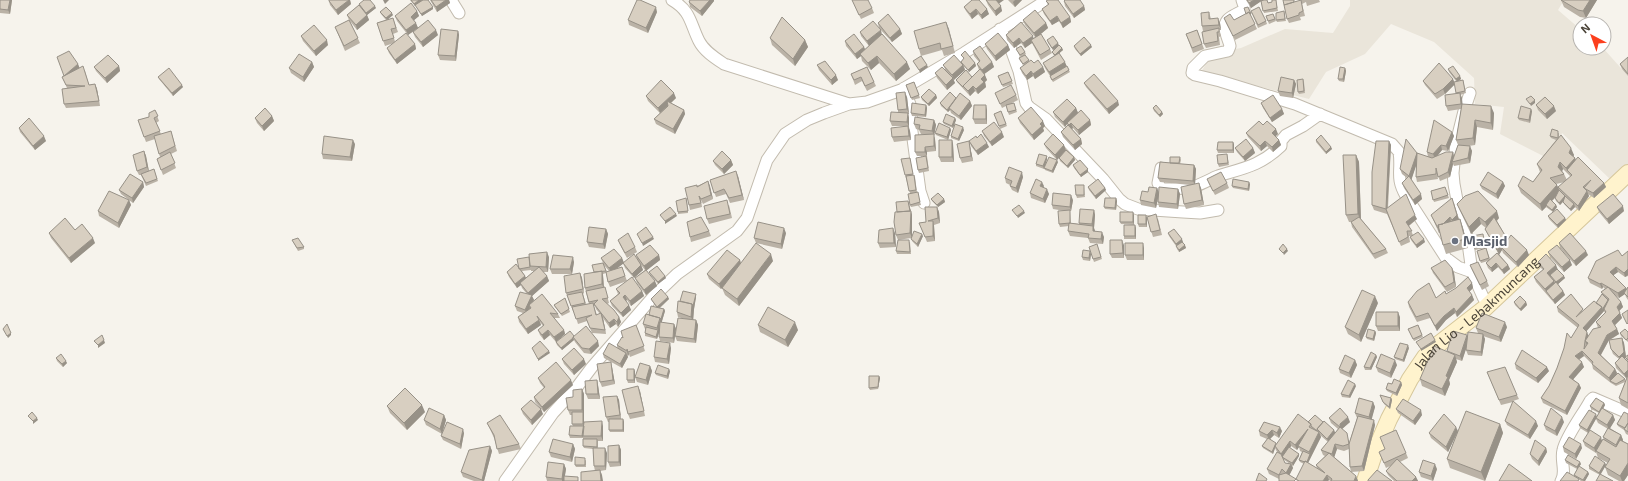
<svg xmlns="http://www.w3.org/2000/svg" width="1628" height="481" viewBox="0 0 1628 481" font-family="'Exo 2',sans-serif">
<rect width="100%" height="100%" fill="#f6f3ec"/>
<!-- residential -->
<path fill="#eae5da" d="M 1350,0 L 1564,0 L 1558,10 L 1580,29 L 1580,48 L 1603,48 L 1628,76 L 1628,164 L 1611,180 L 1562,133 L 1553,161 L 1500,134 L 1504,107 L 1475,104 L 1474,78 L 1434,42 L 1391,24 L 1365,54 L 1326,72 L 1309,99 L 1201,72 L 1213,53 L 1241,48 L 1285,29 L 1333,33 L 1350,6 Z"/>
<g fill="none" stroke-linecap="round" stroke-linejoin="round">
<defs>
<path id="street" d="M 451,0 L 459,13
M 672,0 C 691,11 690,23 699,41 C 704,51 715,58 724,64 L 849,104
M 1242,0 L 1244,6 L 1244,10 C 1234,16 1221,18 1226,33 C 1227,38 1229,41 1230,46 L 1228,51 L 1205,56 L 1193,68 L 1192,73 L 1195,75 L 1220,81 L 1295,104 L 1392,144 L 1399,152 C 1402,171 1395,177 1406,196 L 1446,258 L 1458,267 L 1472,272
M 1000,29 L 1011,49 L 1019,71 L 1026,103 L 1029,107 L 1046,119 L 1103,179 L 1119,199 L 1125,204 L 1138,209 L 1183,212 L 1200,213 L 1218,210
M 904,88 L 912,110 L 911,124 L 920,191 L 924,203
M 1470,93 L 1464,111 L 1456,143 L 1453,173 L 1454,184 L 1459,211 L 1467,236 L 1472,272 L 1483,297 L 1488,305
M 1161,168 L 1158,183 L 1161,189 C 1172,189 1184,189 1195,186 C 1203,184 1210,179 1218,176 C 1244,168 1260,166 1281,146 L 1281,141 L 1286,135 L 1303,126 L 1320,114
M 505,481 L 553,413 L 577,387 L 592,367 L 653,297 L 677,274 L 737,231 L 747,218 L 767,160 L 785,134 L 807,120 L 824,113 L 849,104 L 867,102 L 901,90 L 964,53 L 1047,0
M 1561,481 C 1567,472 1560,461 1563,450 C 1566,436 1583,414 1590,401 L 1593,398 L 1628,413"/>
<g id="secondary">
<path id="s1" d="M 1365,481 L 1374,454 L 1389,419 L 1410,379 L 1425,357 L 1435,347 L 1485,308 L 1628,173"/>
</g>
</defs>
<!-- street casing -->
<use href="#street" stroke="#c2bbae" stroke-width="13"/>
<!-- secondary casing -->
<use href="#secondary" stroke="#d6c79b" stroke-width="18"/>
<!-- street -->
<use href="#street" stroke="#fff" stroke-width="11"/>
<!-- secondary -->
<use href="#secondary" stroke="#fff3cd" stroke-width="16"/>
</g>
<!-- wall -->
<path fill="#bab2a6" fill-rule="evenodd" d="M 0,0 L 12,0 L 10,14 L 0,13 Z
M 329,0 L 350,0 L 351,4 L 338,15 L 330,5 L 329,1 Z
M 410,0 L 423,0 L 433,7 L 433,9 L 422,16 L 416,6 L 415,6 Z
M 430,0 L 449,0 L 450,3 L 437,12 Z
M 690,0 L 714,0 L 714,1 L 702,16 L 690,7 L 689,2 Z
M 852,0 L 872,8 L 874,13 L 861,19 Z
M 972,0 L 989,14 L 982,19 L 978,14 L 972,19 L 966,11 L 964,7 Z
M 986,0 L 999,4 L 1002,11 L 996,16 L 988,5 Z
M 1008,0 L 1022,0 L 1015,7 Z
M 1246,0 L 1263,0 L 1268,3 L 1272,2 L 1276,0 L 1278,11 L 1264,13 L 1261,1 L 1251,8 Z
M 1299,0 L 1319,0 L 1320,2 L 1307,6 L 1306,2 L 1302,4 L 1305,16 L 1300,17 L 1301,20 L 1289,23 L 1287,19 L 1294,2 L 1299,1 Z
M 1561,0 L 1597,0 L 1586,18 L 1580,17 L 1564,7 Z
M 1046,1 L 1070,17 L 1071,22 L 1063,28 L 1059,21 L 1052,25 L 1044,14 L 1042,9 L 1048,5 Z
M 1064,1 L 1084,6 L 1085,10 L 1074,18 L 1065,6 Z
M 359,5 L 376,8 L 367,15 L 369,20 L 357,30 L 350,21 L 360,43 L 345,51 L 335,27 L 349,20 L 347,15 Z
M 1248,7 L 1251,16 L 1257,29 L 1235,40 L 1226,23 L 1224,18 L 1234,20 L 1246,14 Z
M 417,11 L 419,16 L 414,20 L 418,28 L 408,35 L 397,21 L 395,16 Z
M 1251,11 L 1266,21 L 1267,24 L 1258,28 Z
M 1284,11 L 1286,21 L 1277,22 L 1276,20 Z
M 380,12 L 393,15 L 387,20 L 393,18 L 398,32 L 393,34 L 395,42 L 415,44 L 416,49 L 397,64 L 389,53 L 387,48 L 394,43 L 385,46 L 377,23 L 386,20 L 381,14 Z
M 657,12 L 648,33 L 629,25 L 628,20 Z
M 1209,12 L 1211,19 L 1220,23 L 1221,30 L 1219,30 L 1221,36 L 1219,37 L 1220,45 L 1206,48 L 1204,44 L 1203,31 L 1202,26 Z
M 1273,14 L 1276,21 L 1269,24 L 1266,16 Z
M 1023,20 L 1046,23 L 1048,28 L 1038,36 L 1050,49 L 1052,53 L 1041,60 L 1032,43 L 1025,48 L 1021,43 L 1014,48 L 1007,40 L 1006,35 L 1034,38 L 1035,37 L 1025,25 Z
M 946,22 L 955,53 L 944,56 L 942,50 L 921,56 L 919,49 Z
M 878,23 L 900,29 L 902,34 L 892,42 L 879,28 Z
M 1197,30 L 1204,49 L 1193,53 L 1186,34 Z
M 458,31 L 459,35 L 456,61 L 440,60 L 438,55 Z
M 413,32 L 438,35 L 423,47 L 415,37 Z
M 860,32 L 882,34 L 910,69 L 896,81 L 879,63 L 871,70 L 862,61 L 861,56 L 857,59 L 846,46 L 845,41 L 864,47 L 865,49 L 869,46 L 861,36 Z
M 301,36 L 328,45 L 316,56 L 303,41 Z
M 770,38 L 805,40 L 808,47 L 795,66 L 772,45 Z
M 1047,40 L 1058,43 L 1059,46 L 1062,48 L 1063,50 L 1059,53 L 1070,72 L 1053,82 L 1051,79 L 1050,76 L 1045,68 L 1043,63 L 1054,56 L 1052,52 L 1057,47 L 1053,50 L 1048,43 Z
M 985,44 L 1008,45 L 1010,50 L 996,61 L 987,49 Z
M 1074,46 L 1092,47 L 1081,56 L 1075,49 Z
M 1016,49 L 1025,52 L 1026,54 L 1025,55 L 1029,61 L 1043,67 L 1045,72 L 1035,79 L 1033,76 L 1027,80 L 1022,73 L 1020,68 L 1024,65 L 1020,61 L 1019,58 L 1021,57 Z
M 973,51 L 992,62 L 994,67 L 984,74 L 987,80 L 985,82 L 986,87 L 978,94 L 975,91 L 970,96 L 957,82 L 956,80 L 972,77 L 979,70 L 977,64 L 979,62 L 974,56 Z
M 961,55 L 975,63 L 976,66 L 969,72 L 964,66 L 965,70 L 953,80 L 955,83 L 947,90 L 937,78 L 935,73 L 945,69 L 943,65 L 962,63 L 961,62 L 964,59 Z
M 1628,57 L 1628,76 L 1622,69 L 1620,64 Z
M 312,62 L 314,67 L 304,82 L 291,73 L 289,68 Z
M 78,64 L 79,69 L 85,71 L 89,85 L 95,84 L 97,89 L 100,106 L 66,108 L 64,104 L 67,88 L 62,77 L 64,76 Z
M 817,65 L 838,80 L 832,85 L 819,70 Z
M 119,66 L 120,71 L 107,83 L 96,71 L 94,67 Z
M 867,67 L 876,86 L 867,91 L 862,81 L 855,85 L 851,74 Z
M 1345,68 L 1346,71 L 1344,82 L 1339,81 L 1338,79 Z
M 1448,69 L 1460,76 L 1461,79 L 1458,81 L 1463,80 L 1466,93 L 1460,95 L 1462,98 L 1462,104 L 1494,113 L 1493,130 L 1477,127 L 1475,145 L 1469,146 L 1472,151 L 1470,163 L 1454,166 L 1453,164 L 1450,177 L 1440,181 L 1437,173 L 1438,179 L 1417,182 L 1416,177 L 1416,165 L 1411,180 L 1422,199 L 1415,205 L 1404,188 L 1402,183 L 1407,178 L 1402,174 L 1400,169 L 1417,153 L 1428,157 L 1427,152 L 1452,132 L 1454,136 L 1448,151 L 1442,150 L 1437,156 L 1453,152 L 1454,156 L 1458,145 L 1456,140 L 1461,109 L 1448,111 L 1446,106 L 1457,93 L 1455,84 L 1445,94 L 1437,99 L 1425,85 L 1423,81 L 1453,79 L 1454,82 L 1456,81 L 1449,72 Z
M 1008,72 L 1013,84 L 1003,87 L 998,76 Z
M 158,77 L 183,87 L 173,96 L 159,79 Z
M 1303,79 L 1304,82 L 1305,93 L 1299,94 L 1298,92 Z
M 1294,80 L 1296,84 L 1293,98 L 1280,96 L 1278,91 Z
M 914,82 L 920,98 L 912,100 L 906,85 Z
M 1084,83 L 1119,105 L 1109,114 L 1086,87 Z
M 995,93 L 1016,95 L 1018,100 L 1012,103 L 1014,103 L 1017,112 L 1009,115 L 1006,106 L 1002,108 Z
M 936,95 L 937,98 L 929,106 L 922,100 L 921,97 Z
M 646,96 L 676,98 L 671,103 L 684,110 L 685,114 L 675,134 L 656,124 L 654,119 L 660,113 L 648,101 Z
M 907,97 L 909,114 L 908,114 L 909,118 L 909,127 L 910,131 L 911,140 L 894,142 L 892,137 L 904,126 L 892,126 L 890,121 L 898,112 L 898,110 Z
M 956,98 L 970,101 L 972,106 L 961,120 L 951,113 L 950,110 L 948,112 L 941,106 L 940,103 Z
M 1261,103 L 1282,109 L 1284,114 L 1272,122 L 1263,108 Z
M 926,105 L 927,108 L 926,117 L 912,116 L 911,113 Z
M 1536,105 L 1556,111 L 1547,119 L 1538,110 Z
M 1076,108 L 1078,113 L 1090,120 L 1091,125 L 1079,135 L 1073,128 L 1072,129 L 1081,139 L 1082,144 L 1075,150 L 1063,137 L 1061,132 L 1068,126 L 1067,124 L 1065,127 L 1055,117 L 1053,112 Z
M 1153,108 L 1162,112 L 1163,114 L 1160,117 L 1154,111 Z
M 155,110 L 159,121 L 156,123 L 161,134 L 171,131 L 177,151 L 171,154 L 176,168 L 163,175 L 157,159 L 160,157 L 155,139 L 146,142 L 138,120 L 149,117 Z
M 987,110 L 987,124 L 975,124 L 973,119 Z
M 1001,111 L 1007,126 L 1000,129 L 994,114 Z
M 1532,111 L 1530,123 L 1519,120 L 1518,118 Z
M 272,116 L 274,121 L 264,131 L 257,123 L 255,118 Z
M 955,118 L 956,120 L 953,128 L 944,124 L 943,122 Z
M 1018,118 L 1045,126 L 1043,128 L 1044,131 L 1034,140 L 1020,123 Z
M 934,120 L 936,125 L 934,136 L 935,139 L 936,151 L 927,152 L 927,156 L 929,171 L 919,173 L 918,170 L 923,156 L 917,156 L 915,152 L 926,135 L 921,134 L 919,130 L 916,129 L 914,124 Z
M 1263,125 L 1278,134 L 1275,136 L 1279,140 L 1281,145 L 1273,152 L 1267,146 L 1261,151 L 1248,137 L 1246,133 Z
M 19,128 L 46,141 L 35,150 L 20,132 Z
M 950,128 L 951,130 L 948,140 L 936,135 L 935,133 Z
M 964,130 L 959,141 L 951,138 L 951,136 Z
M 982,131 L 1004,137 L 992,146 L 984,136 Z
M 1559,133 L 1559,137 L 1574,155 L 1573,156 L 1575,158 L 1576,160 L 1604,183 L 1606,187 L 1594,198 L 1588,194 L 1589,196 L 1579,211 L 1575,207 L 1571,211 L 1564,204 L 1563,202 L 1560,205 L 1556,201 L 1555,198 L 1552,201 L 1556,205 L 1557,207 L 1553,212 L 1546,207 L 1542,211 L 1521,193 L 1518,186 L 1533,182 L 1540,172 L 1537,164 L 1556,140 L 1551,138 L 1550,136 ZM 1563,169 L 1571,177 L 1567,180 L 1564,174 L 1562,171 ZM 1565,182 L 1558,187 L 1556,184 Z
M 977,138 L 989,147 L 978,155 L 971,146 L 969,141 Z
M 952,140 L 953,144 L 954,162 L 941,162 L 939,157 Z
M 1316,140 L 1331,147 L 1332,149 L 1326,154 L 1316,142 Z
M 969,141 L 973,161 L 962,163 L 960,158 Z
M 1389,141 L 1391,145 L 1388,208 L 1417,219 L 1409,226 L 1413,235 L 1425,242 L 1417,248 L 1411,240 L 1410,237 L 1412,236 L 1409,236 L 1410,242 L 1401,246 L 1387,214 L 1374,210 L 1372,205 Z
M 355,144 L 352,161 L 323,159 L 322,154 Z
M 1044,144 L 1066,150 L 1074,157 L 1075,160 L 1068,168 L 1060,161 L 1059,158 L 1063,154 L 1057,160 L 1046,148 Z
M 1234,144 L 1234,153 L 1218,153 L 1217,150 Z
M 1235,148 L 1253,148 L 1255,153 L 1245,161 L 1237,152 Z
M 144,151 L 146,156 L 149,171 L 154,169 L 158,181 L 146,186 L 141,175 L 139,175 L 137,171 Z
M 1227,154 L 1229,165 L 1219,167 L 1218,164 Z
M 1356,155 L 1359,162 L 1361,219 L 1386,249 L 1388,253 L 1375,259 L 1352,227 L 1351,222 L 1349,222 L 1346,215 Z
M 1047,156 L 1047,159 L 1045,167 L 1058,162 L 1053,173 L 1045,170 L 1044,168 L 1044,169 L 1036,166 L 1036,164 Z
M 1180,157 L 1181,160 L 1180,164 L 1194,165 L 1196,169 L 1195,184 L 1201,188 L 1204,205 L 1186,209 L 1184,204 L 1190,185 L 1160,182 L 1158,178 L 1170,163 Z
M 910,158 L 913,175 L 914,175 L 915,177 L 917,192 L 918,194 L 921,205 L 911,207 L 910,205 L 910,193 L 905,175 Z
M 731,160 L 733,165 L 724,174 L 715,165 L 713,161 Z
M 1073,165 L 1088,172 L 1081,177 L 1074,168 Z
M 738,176 L 744,200 L 730,203 L 726,194 L 716,197 L 710,180 Z
M 1023,177 L 1018,193 L 1012,190 L 1010,186 L 1010,185 L 1006,183 L 1005,178 Z
M 1207,179 L 1227,183 L 1229,188 L 1215,195 L 1209,184 Z
M 708,181 L 713,199 L 703,204 L 701,200 L 702,207 L 690,210 L 689,205 L 697,186 Z
M 143,182 L 144,187 L 133,203 L 121,194 L 119,190 Z
M 1503,182 L 1505,186 L 1498,199 L 1482,189 L 1480,185 Z
M 1250,184 L 1249,191 L 1233,188 L 1232,186 Z
M 1084,185 L 1084,187 L 1085,197 L 1077,198 L 1076,195 Z
M 1044,186 L 1043,187 L 1049,194 L 1045,203 L 1031,198 L 1030,193 Z
M 1088,187 L 1105,188 L 1106,190 L 1096,199 L 1089,190 Z
M 1445,187 L 1449,198 L 1434,202 L 1431,191 Z
M 1157,188 L 1159,193 L 1178,189 L 1180,194 L 1178,209 L 1159,207 L 1158,202 L 1159,194 L 1156,208 L 1141,205 L 1140,200 L 1148,192 Z
M 686,198 L 687,200 L 688,213 L 678,214 L 678,212 Z
M 1116,198 L 1117,201 L 1116,210 L 1105,209 L 1104,207 Z
M 931,199 L 944,199 L 945,202 L 938,207 L 932,201 Z
M 129,200 L 131,205 L 119,228 L 99,216 L 98,211 Z
M 1073,200 L 1071,211 L 1070,211 L 1071,223 L 1079,224 L 1079,223 L 1094,210 L 1095,215 L 1094,228 L 1095,231 L 1104,237 L 1103,244 L 1090,243 L 1088,238 L 1070,236 L 1068,231 L 1069,226 L 1060,227 L 1059,224 L 1065,211 L 1053,209 L 1052,205 Z
M 908,201 L 912,215 L 912,237 L 923,236 L 918,247 L 912,241 L 911,238 L 898,240 L 896,235 Z
M 1454,203 L 1459,219 L 1460,219 L 1463,228 L 1468,248 L 1446,254 L 1443,245 L 1440,233 L 1439,233 L 1431,215 Z
M 1457,204 L 1499,218 L 1497,221 L 1506,237 L 1507,241 L 1529,255 L 1518,267 L 1503,253 L 1502,250 L 1499,254 L 1508,265 L 1510,269 L 1504,274 L 1498,267 L 1492,272 L 1488,268 L 1486,263 L 1488,261 L 1481,263 L 1477,251 L 1486,248 L 1490,259 L 1498,253 L 1487,233 L 1485,229 L 1486,228 L 1481,224 L 1471,234 L 1460,211 Z
M 729,205 L 732,218 L 709,224 L 707,219 Z
M 937,207 L 939,212 L 940,223 L 934,225 L 935,241 L 927,242 L 919,223 L 926,222 Z
M 1597,207 L 1624,211 L 1609,224 L 1599,212 Z
M 1134,215 L 1134,225 L 1121,224 L 1120,222 Z
M 1548,216 L 1565,218 L 1566,220 L 1558,228 L 1549,219 Z
M 1147,217 L 1158,219 L 1162,235 L 1153,237 L 1147,218 L 1147,227 L 1139,227 L 1138,224 Z
M 1136,228 L 1136,239 L 1124,239 L 1124,236 Z
M 606,229 L 608,234 L 605,249 L 589,247 L 587,242 Z
M 709,231 L 711,236 L 691,242 L 690,237 Z
M 49,233 L 95,243 L 71,263 L 51,238 Z
M 786,233 L 782,249 L 756,243 L 754,238 Z
M 895,233 L 896,247 L 880,248 L 878,243 Z
M 1168,233 L 1183,242 L 1186,248 L 1179,252 L 1177,249 L 1176,246 L 1169,236 Z
M 1484,236 L 1486,248 L 1475,250 L 1474,248 Z
M 292,240 L 304,247 L 304,249 L 298,251 Z
M 618,240 L 635,247 L 637,252 L 627,258 L 620,245 Z
M 910,242 L 911,254 L 897,254 L 896,251 Z
M 1559,243 L 1588,255 L 1576,266 L 1560,248 Z
M 1097,244 L 1102,259 L 1094,262 L 1089,247 Z
M 1124,245 L 1124,258 L 1112,258 L 1110,254 Z
M 1144,248 L 1144,260 L 1127,260 L 1125,255 Z
M 1628,251 L 1628,277 L 1628,276 L 1625,277 L 1618,272 L 1613,275 L 1626,289 L 1628,287 L 1628,300 L 1626,297 L 1625,294 L 1619,298 L 1615,295 L 1621,302 L 1623,307 L 1619,311 L 1622,318 L 1615,325 L 1617,329 L 1619,334 L 1610,340 L 1622,338 L 1624,343 L 1626,357 L 1628,355 L 1628,362 L 1625,357 L 1625,358 L 1628,362 L 1628,409 L 1621,405 L 1619,398 L 1625,382 L 1616,386 L 1611,383 L 1593,369 L 1592,364 L 1584,356 L 1579,360 L 1584,367 L 1573,379 L 1579,384 L 1581,388 L 1567,415 L 1543,403 L 1541,398 L 1549,386 L 1571,338 L 1578,328 L 1558,312 L 1557,307 L 1584,311 L 1596,303 L 1602,294 L 1601,292 L 1605,289 L 1603,287 L 1602,289 L 1590,283 L 1588,278 L 1622,256 ZM 1604,311 L 1605,313 L 1596,322 L 1598,328 L 1588,336 L 1586,331 ZM 1609,340 L 1611,349 L 1613,354 L 1619,359 L 1615,363 L 1616,368 L 1626,378 L 1627,377 L 1626,381 L 1625,379 L 1615,376 L 1617,373 L 1615,369 L 1601,355 Z
M 1548,252 L 1572,265 L 1564,272 L 1550,257 Z
M 1091,254 L 1090,261 L 1083,260 L 1082,257 Z
M 636,255 L 659,255 L 660,260 L 646,270 L 657,286 L 646,295 L 637,283 L 635,278 L 645,270 L 641,265 L 643,270 L 634,278 L 625,268 L 623,263 L 637,259 Z
M 549,257 L 548,272 L 543,272 L 547,276 L 549,281 L 532,296 L 534,300 L 533,301 L 558,314 L 560,318 L 554,318 L 564,330 L 565,334 L 556,342 L 550,335 L 544,340 L 540,335 L 538,330 L 543,326 L 540,322 L 541,325 L 528,334 L 519,322 L 518,317 L 523,313 L 517,311 L 515,306 L 527,294 L 522,288 L 521,285 L 517,288 L 509,277 L 507,272 ZM 531,270 L 531,271 L 534,271 L 526,278 L 522,271 Z
M 601,258 L 622,258 L 624,263 L 617,268 L 622,267 L 627,281 L 610,287 L 608,282 L 606,273 L 603,274 L 604,287 L 606,291 L 609,303 L 607,304 L 619,317 L 621,322 L 618,327 L 616,324 L 610,328 L 603,318 L 606,334 L 592,333 L 587,321 L 578,324 L 574,311 L 573,311 L 566,293 L 580,273 L 582,278 L 584,293 L 583,294 L 586,304 L 589,304 L 585,288 L 594,272 L 603,263 ZM 604,265 L 609,271 L 607,272 ZM 594,306 L 595,306 L 596,309 L 600,314 L 597,315 Z
M 740,260 L 741,263 L 773,261 L 739,306 L 725,295 L 722,288 L 724,286 L 721,289 L 709,279 L 707,274 Z
M 574,262 L 572,274 L 552,274 L 550,269 Z
M 1538,262 L 1558,270 L 1565,278 L 1558,284 L 1563,291 L 1565,295 L 1555,304 L 1536,282 L 1534,277 L 1543,270 L 1539,266 Z
M 1470,265 L 1487,281 L 1489,286 L 1482,290 L 1472,270 Z
M 1431,268 L 1452,268 L 1454,273 L 1456,287 L 1447,292 L 1433,273 Z
M 649,272 L 666,278 L 658,284 L 650,274 Z
M 1472,283 L 1473,288 L 1469,292 L 1472,295 L 1474,300 L 1457,317 L 1455,313 L 1446,320 L 1437,331 L 1430,318 L 1417,322 L 1409,307 L 1408,302 L 1436,298 Z
M 616,289 L 642,291 L 644,296 L 631,306 L 627,300 L 626,301 L 631,310 L 623,317 L 612,306 L 610,301 L 618,294 Z
M 668,297 L 669,299 L 660,308 L 664,309 L 665,311 L 662,321 L 662,323 L 674,324 L 676,329 L 674,343 L 660,341 L 659,337 L 659,333 L 657,339 L 645,336 L 645,333 L 646,329 L 645,329 L 643,324 L 649,315 L 656,307 L 652,301 L 651,299 Z
M 696,297 L 694,309 L 693,320 L 696,320 L 698,325 L 696,343 L 677,341 L 675,336 L 685,319 L 678,317 L 677,312 Z
M 565,298 L 570,312 L 562,316 L 555,307 L 554,305 Z
M 1514,302 L 1526,302 L 1527,305 L 1521,311 L 1515,305 Z
M 1378,303 L 1361,342 L 1348,334 L 1345,327 Z
M 1400,317 L 1400,331 L 1378,331 L 1376,326 Z
M 636,325 L 645,351 L 630,357 L 629,354 L 628,356 L 627,355 L 628,357 L 622,368 L 604,358 L 603,354 L 618,348 L 617,345 L 623,338 Z
M 758,325 L 798,330 L 788,347 L 760,332 Z
M 1418,325 L 1423,337 L 1414,341 L 1408,329 Z
M 1507,327 L 1501,342 L 1483,336 L 1485,339 L 1482,356 L 1468,355 L 1466,350 L 1467,346 L 1462,361 L 1456,359 L 1457,362 L 1449,380 L 1450,384 L 1445,396 L 1422,386 L 1420,379 L 1468,338 L 1478,333 L 1476,328 Z
M 1375,331 L 1376,333 L 1374,341 L 1367,339 L 1366,337 Z
M 1628,332 L 1628,342 L 1621,336 L 1620,333 Z
M 574,336 L 599,346 L 591,354 L 584,353 L 575,342 L 574,340 L 562,350 L 557,345 L 556,342 Z
M 671,348 L 669,364 L 655,362 L 654,357 Z
M 1409,348 L 1404,362 L 1395,359 L 1394,357 Z
M 1376,355 L 1377,357 L 1371,370 L 1365,370 L 1364,367 Z
M 56,358 L 67,363 L 63,367 L 57,361 Z
M 562,359 L 586,364 L 574,375 L 564,364 Z
M 1355,360 L 1357,365 L 1351,378 L 1340,373 L 1339,369 Z
M 1515,364 L 1549,371 L 1538,383 L 1516,369 Z
M 1397,365 L 1391,378 L 1378,372 L 1376,367 Z
M 650,366 L 652,371 L 648,385 L 637,382 L 635,377 Z
M 612,367 L 615,384 L 602,387 L 600,382 Z
M 635,371 L 635,383 L 628,383 L 627,380 Z
M 670,371 L 668,379 L 656,375 L 655,373 Z
M 1487,372 L 1517,395 L 1519,399 L 1513,401 L 1538,426 L 1530,439 L 1507,425 L 1505,421 L 1513,402 L 1501,405 Z
M 879,376 L 880,378 L 878,389 L 870,390 L 869,388 Z
M 538,378 L 573,385 L 544,412 L 535,402 L 534,397 L 544,388 L 540,383 Z
M 597,380 L 598,385 L 600,399 L 588,399 L 586,394 Z
M 1401,382 L 1402,385 L 1397,396 L 1387,391 L 1386,389 L 1392,384 Z
M 1356,386 L 1350,398 L 1342,397 L 1341,394 Z
M 582,389 L 584,394 L 584,426 L 603,426 L 603,441 L 598,441 L 598,448 L 607,453 L 606,470 L 600,471 L 602,475 L 595,471 L 594,466 L 593,449 L 584,448 L 583,446 L 583,438 L 570,438 L 569,435 L 573,426 L 572,424 L 572,415 L 570,415 L 568,410 L 573,397 Z
M 640,391 L 645,416 L 630,419 L 628,414 Z
M 1380,395 L 1391,398 L 1392,400 L 1390,409 L 1384,404 Z
M 617,396 L 619,400 L 621,419 L 623,419 L 624,422 L 624,432 L 610,432 L 609,430 L 609,422 L 608,422 L 606,417 Z
M 1373,402 L 1375,407 L 1371,419 L 1375,425 L 1364,471 L 1351,472 L 1350,467 L 1349,449 L 1344,451 L 1337,449 L 1334,457 L 1356,476 L 1358,481 L 1330,481 L 1329,480 L 1328,481 L 1297,481 L 1296,479 L 1304,464 L 1300,462 L 1299,460 L 1302,452 L 1300,451 L 1299,447 L 1297,450 L 1291,446 L 1290,448 L 1299,454 L 1299,456 L 1293,466 L 1292,465 L 1293,468 L 1289,475 L 1279,479 L 1269,474 L 1267,469 L 1277,452 L 1275,448 L 1273,454 L 1263,448 L 1262,446 L 1267,439 L 1260,436 L 1259,431 L 1264,422 L 1282,431 L 1279,438 L 1274,435 L 1270,439 L 1276,444 L 1308,422 L 1323,422 L 1334,430 L 1335,433 L 1338,429 L 1331,423 L 1329,418 L 1350,422 L 1342,429 L 1348,438 L 1349,443 L 1357,418 L 1355,413 ZM 1320,435 L 1328,442 L 1321,450 L 1323,455 L 1325,456 L 1316,465 L 1317,468 L 1308,463 L 1321,437 ZM 1283,459 L 1290,464 L 1285,463 Z
M 1604,403 L 1605,405 L 1603,409 L 1613,415 L 1615,420 L 1610,428 L 1621,435 L 1623,440 L 1623,441 L 1628,444 L 1628,475 L 1624,481 L 1619,481 L 1608,475 L 1605,467 L 1608,463 L 1598,458 L 1596,452 L 1596,453 L 1585,446 L 1583,441 L 1602,440 L 1604,440 L 1603,437 L 1608,429 L 1598,423 L 1596,419 L 1588,433 L 1580,428 L 1579,425 L 1597,416 L 1599,413 L 1591,409 L 1590,406 Z
M 387,406 L 425,412 L 407,430 L 390,413 Z
M 521,409 L 543,414 L 532,425 L 523,414 Z
M 1396,409 L 1422,415 L 1415,425 L 1398,413 Z
M 1628,414 L 1628,435 L 1626,434 L 1624,430 L 1618,426 L 1617,424 Z
M 444,415 L 446,420 L 442,434 L 426,425 L 424,420 Z
M 1564,422 L 1557,436 L 1546,430 L 1544,425 Z
M 487,423 L 519,444 L 521,449 L 499,454 L 494,438 L 489,427 Z
M 1500,424 L 1503,433 L 1485,481 L 1450,468 L 1447,459 L 1457,433 L 1448,452 L 1431,438 L 1429,433 L 1458,431 Z
M 464,433 L 461,449 L 443,440 L 441,436 Z
M 573,444 L 575,449 L 572,462 L 551,457 L 549,452 Z
M 619,445 L 621,450 L 621,466 L 610,467 L 608,462 Z
M 490,446 L 492,451 L 484,481 L 474,481 L 463,477 L 461,472 Z
M 1563,447 L 1582,448 L 1576,459 L 1564,452 Z
M 1546,448 L 1547,452 L 1539,466 L 1532,459 L 1530,454 Z
M 1379,452 L 1406,453 L 1408,458 L 1400,462 L 1416,477 L 1418,481 L 1394,481 L 1388,475 L 1386,471 L 1390,466 L 1386,468 Z
M 586,460 L 586,467 L 576,467 L 575,465 Z
M 1565,460 L 1581,464 L 1579,467 L 1588,472 L 1589,474 L 1585,481 L 1581,481 L 1574,476 L 1574,475 L 1577,469 L 1566,463 Z
M 1605,463 L 1606,465 L 1601,474 L 1600,475 L 1589,469 L 1589,466 Z
M 564,464 L 566,469 L 564,481 L 547,481 L 546,477 Z
M 1437,469 L 1433,481 L 1421,477 L 1419,472 Z"/>
<!-- shaded-wall -->
<path fill="#979187" d="M 10,0 L 12,0 L 10,14 L 8,10 Z
M 349,0 L 350,0 L 351,4 L 338,15 L 336,10 Z
M 383,0 L 389,0 L 385,4 Z
M 419,0 L 423,0 L 415,6 L 414,4 Z
M 446,0 L 449,0 L 450,3 L 437,12 L 436,7 Z
M 710,0 L 714,0 L 714,1 L 702,16 L 700,11 Z
M 996,0 L 1004,0 L 997,5 Z
M 1015,0 L 1022,0 L 1015,7 L 1013,2 Z
M 1254,0 L 1263,0 L 1251,8 L 1249,3 Z
M 1590,0 L 1597,0 L 1586,18 L 1583,11 Z
M 375,6 L 376,8 L 367,15 L 366,13 Z
M 1001,6 L 1002,11 L 996,16 L 995,11 Z
M 1084,6 L 1085,10 L 1074,18 L 1073,14 Z
M 433,7 L 433,9 L 422,16 L 421,14 Z
M 656,7 L 657,12 L 648,33 L 646,28 Z
M 976,9 L 978,14 L 972,19 L 970,14 Z
M 987,9 L 989,14 L 982,19 L 981,15 Z
M 417,11 L 419,16 L 413,21 L 411,17 Z
M 392,13 L 393,15 L 387,20 L 386,18 Z
M 367,15 L 369,20 L 357,30 L 356,25 Z
M 1057,16 L 1059,21 L 1052,25 L 1050,21 Z
M 1070,17 L 1071,22 L 1063,28 L 1061,23 Z
M 1218,18 L 1220,23 L 1221,30 L 1219,25 Z
M 946,22 L 949,29 L 955,53 L 953,46 Z
M 416,23 L 418,28 L 408,35 L 406,30 Z
M 1046,23 L 1048,28 L 1036,38 L 1034,33 Z
M 900,29 L 902,34 L 892,42 L 890,38 Z
M 436,30 L 438,35 L 423,47 L 421,42 Z
M 881,30 L 882,35 L 869,46 L 867,41 Z
M 458,31 L 459,35 L 456,61 L 455,56 Z
M 1033,36 L 1034,40 L 1031,40 L 1032,43 L 1025,48 L 1023,43 Z
M 1019,38 L 1021,43 L 1014,48 L 1013,43 Z
M 327,40 L 328,45 L 316,56 L 314,51 Z
M 805,40 L 808,47 L 795,66 L 793,59 Z
M 1058,43 L 1059,46 L 1053,50 L 1052,48 Z
M 415,44 L 416,49 L 397,64 L 395,60 Z
M 1008,45 L 1010,50 L 996,61 L 995,56 Z
M 1091,45 L 1092,47 L 1081,56 L 1080,54 Z
M 864,47 L 866,52 L 860,54 L 861,56 L 857,59 L 855,54 Z
M 1062,48 L 1063,50 L 1055,57 L 1055,55 Z
M 877,56 L 879,63 L 871,70 L 868,63 Z
M 312,62 L 314,67 L 304,82 L 303,77 Z
M 907,62 L 910,69 L 896,81 L 894,74 Z
M 992,62 L 994,67 L 983,75 L 982,70 Z
M 1065,62 L 1067,67 L 1051,77 L 1049,72 Z
M 975,63 L 976,66 L 969,72 L 968,70 Z
M 78,64 L 80,69 L 64,76 Z
M 927,65 L 928,67 L 920,73 L 919,70 Z
M 963,65 L 965,70 L 954,80 L 952,75 Z
M 119,66 L 120,71 L 107,83 L 105,78 Z
M 1043,67 L 1045,72 L 1035,79 L 1033,74 Z
M 1345,68 L 1346,71 L 1344,82 L 1343,79 Z
M 1031,71 L 1033,76 L 1027,80 L 1026,76 Z
M 836,75 L 838,80 L 832,85 L 831,80 Z
M 985,75 L 987,80 L 985,82 L 986,87 L 978,94 L 976,89 L 981,79 Z
M 1460,76 L 1461,79 L 1457,82 L 1456,79 Z
M 953,78 L 955,83 L 947,90 L 946,85 Z
M 1453,79 L 1455,84 L 1445,94 L 1443,89 Z
M 1294,80 L 1296,84 L 1293,98 L 1292,93 Z
M 95,84 L 97,89 L 100,106 L 99,101 Z
M 182,85 L 183,87 L 173,96 L 172,93 Z
M 973,86 L 975,91 L 970,96 L 968,91 Z
M 905,92 L 907,97 L 909,114 L 907,109 Z
M 674,93 L 676,98 L 660,113 L 658,108 Z
M 1460,93 L 1462,98 L 1463,109 L 1461,104 Z
M 936,95 L 937,98 L 929,106 L 928,104 Z
M 1535,100 L 1535,103 L 1531,106 L 1530,104 Z
M 970,101 L 972,106 L 961,120 L 959,116 Z
M 1118,101 L 1119,105 L 1109,114 L 1107,109 Z
M 926,105 L 927,108 L 926,117 L 925,115 Z
M 986,105 L 987,110 L 987,124 L 986,119 Z
M 1491,106 L 1494,113 L 1493,130 L 1491,123 Z
M 1554,106 L 1556,111 L 1547,119 L 1545,114 Z
M 949,108 L 950,110 L 948,112 L 947,110 Z
M 1076,108 L 1078,113 L 1067,123 L 1067,124 L 1065,127 L 1063,122 Z
M 1282,109 L 1284,114 L 1272,122 L 1270,118 Z
M 1531,109 L 1532,111 L 1530,123 L 1529,120 Z
M 684,110 L 685,114 L 675,134 L 673,129 Z
M 1162,112 L 1163,114 L 1160,117 L 1159,115 Z
M 908,113 L 909,118 L 909,127 L 907,122 Z
M 272,116 L 274,121 L 264,131 L 262,126 Z
M 955,118 L 956,120 L 953,128 L 952,126 Z
M 934,120 L 936,125 L 934,136 L 935,139 L 936,151 L 934,146 L 934,135 L 932,131 Z
M 1090,120 L 1091,125 L 1079,135 L 1078,130 Z
M 1475,120 L 1477,127 L 1475,145 L 1473,138 Z
M 1043,121 L 1045,126 L 1043,128 L 1044,131 L 1034,140 L 1032,135 L 1040,124 Z
M 1071,123 L 1073,128 L 1071,130 L 1069,125 Z
M 908,126 L 910,131 L 911,140 L 909,136 Z
M 963,127 L 964,130 L 959,141 L 958,139 Z
M 950,128 L 951,130 L 948,140 L 947,137 Z
M 1276,129 L 1278,134 L 1274,138 L 1272,133 Z
M 1002,132 L 1004,137 L 992,146 L 990,142 Z
M 1452,132 L 1454,136 L 1448,151 L 1446,146 Z
M 44,136 L 46,141 L 35,150 L 33,146 Z
M 1081,139 L 1082,144 L 1075,150 L 1073,145 Z
M 353,140 L 355,144 L 352,161 L 350,157 Z
M 952,140 L 953,144 L 954,162 L 952,157 Z
M 1279,140 L 1281,145 L 1273,152 L 1272,147 Z
M 969,141 L 973,161 L 971,156 Z
M 1265,141 L 1267,146 L 1261,151 L 1260,146 Z
M 1389,141 L 1391,145 L 1387,213 L 1386,209 Z
M 1233,142 L 1234,144 L 1234,153 L 1233,150 Z
M 987,143 L 989,147 L 978,155 L 976,151 Z
M 1064,145 L 1066,150 L 1057,160 L 1055,155 Z
M 1441,145 L 1442,150 L 1435,159 L 1433,154 Z
M 1470,146 L 1472,151 L 1470,163 L 1468,158 Z
M 925,147 L 927,152 L 927,156 L 925,152 Z
M 1331,147 L 1332,149 L 1326,154 L 1326,152 Z
M 1253,148 L 1255,153 L 1245,161 L 1243,157 Z
M 1571,148 L 1574,155 L 1572,160 L 1569,153 Z
M 144,151 L 146,156 L 149,172 L 147,167 Z
M 1453,152 L 1454,157 L 1452,162 L 1453,164 L 1450,177 L 1448,172 Z
M 1417,153 L 1419,157 L 1411,181 L 1409,176 Z
M 1356,155 L 1359,162 L 1361,222 L 1358,214 Z
M 1047,156 L 1047,159 L 1044,169 L 1043,166 Z
M 1074,157 L 1075,160 L 1068,168 L 1067,166 Z
M 1575,158 L 1578,165 L 1567,170 L 1566,168 Z
M 731,160 L 733,165 L 724,174 L 722,169 Z
M 1057,160 L 1058,162 L 1053,173 L 1052,171 Z
M 1560,162 L 1563,169 L 1561,174 L 1558,167 Z
M 1194,165 L 1196,169 L 1195,185 L 1193,181 Z
M 1088,169 L 1088,172 L 1081,177 L 1080,175 Z
M 736,171 L 738,176 L 744,200 L 742,195 Z
M 1022,172 L 1023,177 L 1018,193 L 1016,188 Z
M 708,181 L 710,186 L 713,199 L 711,195 Z
M 143,182 L 144,187 L 133,203 L 132,198 Z
M 1042,182 L 1044,186 L 1042,191 L 1040,186 Z
M 1249,182 L 1250,184 L 1249,191 L 1248,189 Z
M 1503,182 L 1505,186 L 1498,199 L 1496,194 Z
M 1199,183 L 1201,188 L 1204,205 L 1202,200 Z
M 1604,183 L 1606,187 L 1594,198 L 1593,193 Z
M 1557,185 L 1560,192 L 1547,206 L 1546,205 L 1546,207 L 1542,211 L 1540,204 Z
M 1105,188 L 1106,190 L 1096,199 L 1095,196 Z
M 1157,188 L 1159,193 L 1156,208 L 1154,203 Z
M 1047,189 L 1049,194 L 1045,203 L 1043,199 Z
M 1178,189 L 1180,194 L 1178,209 L 1177,204 Z
M 1587,191 L 1589,196 L 1579,211 L 1578,206 Z
M 1421,194 L 1422,199 L 1415,205 L 1413,200 Z
M 1071,195 L 1073,200 L 1071,211 L 1070,207 Z
M 1565,196 L 1566,198 L 1560,205 L 1559,203 Z
M 1116,198 L 1117,201 L 1116,210 L 1115,208 Z
M 1452,198 L 1459,220 L 1454,225 L 1452,220 Z
M 944,199 L 945,202 L 938,207 L 937,205 Z
M 129,200 L 131,205 L 119,228 L 118,223 Z
M 908,201 L 912,215 L 912,238 L 910,233 Z
M 1574,204 L 1575,207 L 1571,211 L 1570,209 Z
M 1556,205 L 1557,207 L 1553,212 L 1552,210 Z
M 1623,206 L 1624,211 L 1609,224 L 1607,219 Z
M 937,207 L 939,212 L 940,223 L 938,218 Z
M 1094,210 L 1095,215 L 1094,228 L 1095,231 L 1094,236 L 1093,231 L 1093,228 L 1092,224 Z
M 1024,211 L 1025,213 L 1018,218 L 1017,216 Z
M 1497,211 L 1499,218 L 1488,229 L 1485,222 Z
M 1133,212 L 1134,215 L 1134,225 L 1133,222 Z
M 676,214 L 677,216 L 665,224 L 665,221 Z
M 1146,215 L 1147,218 L 1147,227 L 1146,224 Z
M 1415,215 L 1417,219 L 1408,226 L 1406,222 Z
M 1450,217 L 1451,222 L 1439,233 L 1438,228 Z
M 1479,217 L 1481,224 L 1471,234 L 1469,227 Z
M 1565,218 L 1566,220 L 1558,228 L 1557,225 Z
M 1460,219 L 1463,228 L 1468,248 L 1465,239 Z
M 933,221 L 934,226 L 935,241 L 933,236 Z
M 1135,225 L 1136,228 L 1136,239 L 1135,236 Z
M 784,228 L 786,233 L 782,249 L 781,244 Z
M 893,228 L 895,233 L 896,247 L 894,243 Z
M 606,229 L 608,234 L 605,249 L 603,244 Z
M 1102,232 L 1104,237 L 1103,244 L 1101,239 Z
M 922,234 L 923,236 L 918,247 L 917,244 Z
M 653,237 L 654,239 L 643,246 L 642,243 Z
M 1506,237 L 1508,242 L 1502,248 L 1502,250 L 1499,255 L 1497,250 Z
M 93,238 L 95,243 L 71,263 L 69,258 Z
M 1182,239 L 1183,242 L 1177,246 L 1176,244 Z
M 1424,239 L 1425,242 L 1417,248 L 1416,245 Z
M 1122,240 L 1124,245 L 1124,258 L 1123,253 Z
M 1143,243 L 1144,248 L 1144,260 L 1143,255 Z
M 1185,245 L 1186,248 L 1179,252 L 1179,250 Z
M 1287,249 L 1288,251 L 1284,255 L 1283,253 Z
M 1527,250 L 1529,255 L 1518,267 L 1516,262 Z
M 1090,251 L 1091,254 L 1090,261 L 1089,258 Z
M 1586,251 L 1588,255 L 1576,266 L 1574,261 Z
M 547,252 L 549,257 L 548,272 L 546,267 Z
M 771,254 L 773,261 L 739,306 L 737,299 Z
M 659,255 L 660,260 L 646,271 L 644,266 Z
M 573,257 L 574,262 L 572,274 L 570,269 Z
M 622,258 L 624,263 L 611,273 L 609,268 Z
M 740,260 L 741,265 L 721,289 L 719,284 Z
M 1570,260 L 1572,265 L 1564,272 L 1562,267 Z
M 1496,263 L 1498,267 L 1492,272 L 1491,268 Z
M 641,265 L 643,270 L 634,278 L 632,274 Z
M 1508,265 L 1510,269 L 1504,274 L 1502,270 Z
M 1556,265 L 1558,270 L 1550,277 L 1547,273 Z
M 1616,267 L 1618,272 L 1611,277 L 1610,272 Z
M 1452,268 L 1454,273 L 1456,287 L 1454,282 Z
M 1628,269 L 1628,275 L 1625,277 L 1624,273 Z
M 602,271 L 603,276 L 604,289 L 602,284 Z
M 580,273 L 582,278 L 584,293 L 583,289 Z
M 525,276 L 527,280 L 520,283 L 521,285 L 517,288 L 515,284 Z
M 547,276 L 549,281 L 532,296 L 534,300 L 530,307 L 529,305 L 530,308 L 527,315 L 525,310 L 530,298 L 528,293 Z
M 665,276 L 666,278 L 658,284 L 658,282 Z
M 1564,276 L 1565,278 L 1557,285 L 1556,282 Z
M 655,281 L 657,286 L 646,295 L 644,290 Z
M 1554,281 L 1556,286 L 1546,291 L 1547,294 L 1545,289 Z
M 1472,283 L 1473,288 L 1468,293 L 1467,288 Z
M 1601,283 L 1603,287 L 1602,289 L 1600,284 Z
M 1626,288 L 1628,293 L 1624,293 L 1625,294 L 1619,298 L 1618,293 Z
M 642,291 L 644,296 L 631,306 L 630,301 Z
M 1563,291 L 1565,295 L 1555,304 L 1553,300 Z
M 696,294 L 696,297 L 694,309 L 693,322 L 691,317 L 692,304 Z
M 625,295 L 627,300 L 624,302 L 623,297 Z
M 1472,295 L 1474,300 L 1457,317 L 1456,312 Z
M 1375,296 L 1378,303 L 1361,342 L 1359,335 Z
M 668,297 L 669,299 L 658,309 L 657,307 Z
M 1526,302 L 1527,305 L 1521,311 L 1520,309 Z
M 1610,302 L 1604,309 L 1604,311 L 1585,333 L 1583,328 L 1602,307 Z
M 1621,302 L 1623,307 L 1618,312 L 1617,307 Z
M 629,305 L 631,310 L 623,317 L 621,313 Z
M 1454,308 L 1455,313 L 1446,320 L 1437,331 L 1435,326 L 1444,316 Z
M 664,309 L 665,311 L 662,321 L 662,323 L 657,339 L 656,337 L 658,330 L 657,328 Z
M 1398,312 L 1400,317 L 1400,331 L 1398,326 Z
M 601,313 L 603,318 L 606,334 L 605,330 Z
M 1620,313 L 1622,318 L 1614,326 L 1612,321 Z
M 619,317 L 621,322 L 618,327 L 617,322 Z
M 614,319 L 616,324 L 610,328 L 609,323 Z
M 539,320 L 541,325 L 528,334 L 526,329 Z
M 696,320 L 698,325 L 696,343 L 694,339 Z
M 795,322 L 798,330 L 788,347 L 785,340 Z
M 1505,322 L 1507,327 L 1501,342 L 1499,337 Z
M 674,324 L 676,329 L 674,343 L 673,338 Z
M 1617,329 L 1619,334 L 1609,340 L 1599,358 L 1598,353 L 1607,335 Z
M 548,330 L 550,335 L 544,340 L 542,335 Z
M 564,330 L 565,334 L 556,342 L 554,337 Z
M 1375,331 L 1376,333 L 1374,341 L 1373,339 Z
M 1587,332 L 1589,337 L 1587,345 L 1585,341 Z
M 11,333 L 11,335 L 8,338 L 7,336 Z
M 1483,334 L 1485,339 L 1482,356 L 1481,352 Z
M 1467,335 L 1469,340 L 1462,361 L 1460,356 Z
M 573,338 L 574,340 L 562,350 L 561,348 Z
M 1622,338 L 1624,343 L 1626,357 L 1621,362 L 1619,357 Z
M 104,340 L 105,343 L 98,348 L 98,345 Z
M 1435,340 L 1436,342 L 1421,351 L 1421,349 Z
M 598,341 L 599,346 L 591,354 L 589,349 Z
M 670,343 L 671,348 L 669,364 L 667,359 Z
M 1408,345 L 1409,348 L 1404,362 L 1403,360 Z
M 627,349 L 629,354 L 628,356 L 627,351 Z
M 549,351 L 550,353 L 538,361 L 538,359 Z
M 1582,351 L 1584,356 L 1576,361 L 1575,356 Z
M 626,353 L 628,357 L 622,368 L 620,364 Z
M 1376,355 L 1377,357 L 1371,370 L 1370,368 Z
M 1455,355 L 1457,362 L 1449,380 L 1450,384 L 1445,396 L 1442,389 L 1446,376 Z
M 584,359 L 586,364 L 574,375 L 572,370 Z
M 1355,360 L 1357,365 L 1351,378 L 1349,373 Z
M 1395,360 L 1397,365 L 1391,378 L 1390,373 Z
M 66,361 L 67,363 L 63,367 L 62,364 Z
M 611,362 L 612,367 L 615,384 L 613,380 Z
M 1582,362 L 1584,367 L 1571,382 L 1569,377 Z
M 650,366 L 652,371 L 648,385 L 646,380 Z
M 1547,367 L 1549,371 L 1538,383 L 1536,378 Z
M 634,369 L 635,371 L 635,383 L 634,380 Z
M 669,369 L 670,371 L 668,379 L 667,376 Z
M 1615,369 L 1617,373 L 1612,382 L 1610,381 L 1609,378 Z
M 1628,370 L 1628,377 L 1626,378 L 1624,374 Z
M 879,376 L 880,378 L 878,389 L 878,387 Z
M 571,380 L 573,385 L 544,412 L 542,407 Z
M 597,380 L 598,385 L 600,399 L 598,394 Z
M 1401,382 L 1402,385 L 1397,396 L 1396,393 Z
M 1355,384 L 1356,386 L 1350,398 L 1349,396 Z
M 1579,384 L 1581,388 L 1567,415 L 1565,411 Z
M 638,386 L 640,391 L 645,416 L 644,411 Z
M 582,389 L 584,394 L 584,426 L 583,424 L 583,412 L 582,410 Z
M 617,396 L 619,400 L 621,420 L 620,415 Z
M 1391,398 L 1392,400 L 1390,409 L 1389,407 Z
M 1373,402 L 1375,407 L 1371,422 L 1369,417 Z
M 1604,403 L 1605,405 L 1600,414 L 1599,412 Z
M 422,405 L 425,412 L 407,430 L 404,423 Z
M 541,409 L 543,414 L 532,425 L 531,420 Z
M 1421,410 L 1422,415 L 1415,425 L 1413,421 Z
M 1596,414 L 1597,417 L 1588,433 L 1587,430 Z
M 444,415 L 446,420 L 442,434 L 440,429 Z
M 1613,415 L 1615,420 L 1609,430 L 1607,425 Z
M 1348,417 L 1350,422 L 1342,429 L 1340,427 L 1340,424 Z
M 1562,417 L 1564,422 L 1557,436 L 1555,431 Z
M 37,418 L 38,420 L 33,424 L 33,421 Z
M 623,419 L 624,422 L 624,432 L 623,430 Z
M 1374,420 L 1375,425 L 1364,471 L 1362,466 Z
M 602,421 L 603,426 L 603,441 L 601,436 Z
M 1536,421 L 1538,426 L 1530,439 L 1528,435 Z
M 1500,424 L 1503,433 L 1485,481 L 1481,472 Z
M 1280,427 L 1282,431 L 1279,438 L 1277,433 Z
M 1456,427 L 1458,431 L 1448,452 L 1446,447 Z
M 463,429 L 464,433 L 461,449 L 460,444 Z
M 1308,429 L 1298,446 L 1299,447 L 1297,450 L 1295,445 Z
M 1272,430 L 1274,435 L 1269,440 L 1267,435 Z
M 1334,430 L 1336,435 L 1329,443 L 1327,439 Z
M 1319,432 L 1321,437 L 1307,465 L 1306,463 L 1310,454 L 1309,452 Z
M 1621,435 L 1623,440 L 1617,450 L 1616,445 Z
M 1601,437 L 1602,441 L 1596,451 L 1596,453 L 1594,448 Z
M 1290,441 L 1291,446 L 1284,458 L 1282,457 L 1281,454 Z
M 1276,443 L 1276,445 L 1275,446 L 1275,448 L 1273,454 L 1272,452 Z
M 573,444 L 575,449 L 572,462 L 570,457 Z
M 1335,444 L 1337,449 L 1334,458 L 1332,454 Z
M 1581,444 L 1582,448 L 1576,459 L 1575,454 Z
M 619,445 L 621,450 L 621,466 L 619,462 Z
M 490,446 L 492,451 L 484,481 L 482,481 L 482,480 Z
M 605,448 L 607,453 L 606,470 L 605,466 Z
M 1546,448 L 1547,452 L 1539,466 L 1538,461 Z
M 1299,454 L 1299,456 L 1293,466 L 1292,463 Z
M 1580,462 L 1581,464 L 1577,469 L 1577,467 Z
M 1605,463 L 1606,465 L 1600,475 L 1599,473 Z
M 1628,463 L 1628,475 L 1624,481 L 1622,481 L 1620,476 Z
M 564,464 L 566,469 L 564,481 L 562,481 L 562,479 Z
M 1291,464 L 1293,468 L 1288,478 L 1286,473 Z
M 1435,464 L 1437,469 L 1433,481 L 1431,476 Z
M 600,470 L 602,475 L 603,481 L 601,481 Z
M 1588,472 L 1589,474 L 1585,481 L 1583,481 Z
M 1327,475 L 1329,480 L 1328,481 L 1323,481 Z
M 1356,476 L 1358,481 L 1354,481 Z
M 1416,477 L 1418,481 L 1412,481 Z"/>
<!-- building -->
<path fill="#d8cfc1" stroke="#979187" fill-rule="evenodd" d="M 0,0 L 10,0 L 8,10 L 0,9 Z
M 329,0 L 349,0 L 336,10 L 329,1 Z
M 364,0 L 370,0 L 375,6 L 366,13 L 359,4 Z
M 411,0 L 419,0 L 414,4 Z
M 423,0 L 428,0 L 433,7 L 421,14 L 415,5 Z
M 431,0 L 446,0 L 436,7 Z
M 637,0 L 640,0 L 656,7 L 646,28 L 628,20 Z
M 690,0 L 710,0 L 700,11 L 689,2 Z
M 852,0 L 868,0 L 872,8 L 859,15 Z
M 972,0 L 979,0 L 987,9 L 981,15 L 976,9 L 970,14 L 964,7 Z
M 986,0 L 996,0 L 1001,6 L 995,11 Z
M 1048,0 L 1058,0 L 1070,17 L 1061,23 L 1057,16 L 1050,21 L 1042,9 L 1049,4 L 1046,1 Z
M 1065,0 L 1080,0 L 1084,6 L 1073,14 L 1064,1 Z
M 1247,0 L 1254,0 L 1249,3 Z
M 1264,0 L 1267,0 L 1268,3 L 1272,2 L 1272,0 L 1276,0 L 1277,8 L 1263,11 L 1261,1 Z
M 1283,0 L 1294,0 L 1294,2 L 1284,5 Z
M 1301,0 L 1303,11 L 1299,13 L 1299,15 L 1287,19 L 1284,5 Z
M 1561,0 L 1590,0 L 1583,11 L 1578,10 Z
M 411,3 L 417,11 L 411,17 L 416,23 L 406,30 L 395,16 Z
M 359,5 L 367,15 L 356,25 L 347,15 Z
M 386,7 L 392,13 L 386,18 L 380,12 Z
M 1248,7 L 1251,14 L 1250,14 L 1249,12 L 1246,14 L 1244,8 Z
M 1259,7 L 1266,21 L 1258,25 L 1251,11 Z
M 1035,10 L 1046,23 L 1034,33 L 1023,20 Z
M 1284,11 L 1285,19 L 1276,20 L 1276,13 Z
M 1209,12 L 1209,19 L 1218,18 L 1219,25 L 1202,26 L 1201,13 Z
M 1249,12 L 1255,24 L 1233,36 L 1224,18 L 1230,14 L 1234,20 Z
M 888,14 L 900,29 L 890,38 L 878,23 Z
M 1273,14 L 1275,19 L 1268,21 L 1266,16 Z
M 782,17 L 805,40 L 793,59 L 770,38 Z
M 393,18 L 396,28 L 391,29 L 394,38 L 383,41 L 377,23 Z
M 349,20 L 358,38 L 344,46 L 335,27 Z
M 428,20 L 436,30 L 421,42 L 413,32 Z
M 873,21 L 881,30 L 867,41 L 860,32 Z
M 946,22 L 953,46 L 941,49 L 940,43 L 919,49 L 914,31 Z
M 1021,22 L 1033,36 L 1023,43 L 1019,38 L 1013,43 L 1006,35 Z
M 314,25 L 327,40 L 314,51 L 301,36 Z
M 1219,28 L 1219,32 L 1217,32 L 1218,41 L 1204,44 L 1202,32 Z
M 441,29 L 458,31 L 455,56 L 438,55 Z
M 1197,30 L 1202,44 L 1192,48 L 1186,34 Z
M 406,33 L 415,44 L 395,60 L 387,48 Z
M 998,33 L 1008,45 L 995,56 L 985,44 Z
M 854,34 L 864,47 L 855,54 L 845,41 Z
M 882,34 L 907,62 L 894,74 L 877,56 L 868,63 L 860,54 Z
M 1041,34 L 1050,49 L 1040,55 L 1031,40 Z
M 1053,36 L 1058,43 L 1052,48 L 1047,40 Z
M 1084,37 L 1091,45 L 1080,54 L 1074,46 Z
M 1059,45 L 1062,48 L 1055,55 L 1052,52 Z
M 980,46 L 992,62 L 982,70 L 977,64 L 980,61 L 973,51 Z
M 1021,46 L 1025,52 L 1020,55 L 1016,49 Z
M 69,51 L 78,64 L 64,76 L 57,57 Z
M 965,51 L 975,63 L 968,70 L 961,62 L 964,58 L 961,55 Z
M 1059,53 L 1065,62 L 1049,72 L 1043,63 Z
M 299,54 L 312,62 L 303,77 L 289,68 Z
M 108,55 L 119,66 L 105,78 L 94,67 Z
M 954,55 L 963,65 L 952,75 L 943,65 Z
M 1025,55 L 1029,60 L 1023,64 L 1019,58 Z
M 921,56 L 927,65 L 919,70 L 913,61 Z
M 1628,57 L 1628,74 L 1620,64 Z
M 1031,60 L 1034,63 L 1038,60 L 1043,67 L 1033,74 L 1031,71 L 1026,76 L 1020,68 Z
M 825,61 L 836,75 L 831,80 L 817,65 Z
M 1439,63 L 1453,79 L 1443,89 L 1435,94 L 1423,81 Z
M 83,66 L 89,85 L 95,84 L 99,101 L 64,104 L 62,89 L 85,86 L 66,85 L 62,77 Z
M 1067,66 L 1069,70 L 1052,80 L 1050,76 Z
M 1453,66 L 1460,76 L 1456,79 L 1448,69 Z
M 867,67 L 874,82 L 865,86 L 861,77 L 854,80 L 851,74 Z
M 942,67 L 953,78 L 946,85 L 935,73 Z
M 1340,67 L 1345,68 L 1343,79 L 1338,79 Z
M 169,68 L 182,85 L 172,93 L 158,77 Z
M 980,69 L 985,75 L 981,79 L 984,82 L 976,89 L 973,86 L 968,91 L 963,86 Z
M 966,70 L 972,77 L 963,86 L 963,87 L 956,80 Z
M 1008,72 L 1012,81 L 1002,85 L 998,76 Z
M 1094,74 L 1118,101 L 1107,109 L 1084,83 Z
M 1281,77 L 1294,80 L 1292,93 L 1278,91 Z
M 1303,79 L 1304,91 L 1298,92 L 1297,80 Z
M 661,80 L 674,93 L 658,108 L 646,96 Z
M 1463,80 L 1465,91 L 1456,93 L 1454,82 Z
M 914,82 L 919,95 L 911,98 L 906,85 Z
M 1011,85 L 1016,95 L 1000,104 L 995,93 Z
M 929,89 L 936,95 L 928,104 L 921,97 Z
M 905,92 L 907,109 L 898,110 L 896,93 Z
M 950,92 L 956,98 L 947,110 L 940,103 Z
M 960,93 L 970,101 L 959,116 L 949,108 Z
M 1460,93 L 1461,104 L 1446,106 L 1445,95 Z
M 1273,95 L 1282,109 L 1270,118 L 1261,103 Z
M 1531,96 L 1535,100 L 1530,104 L 1526,99 Z
M 1545,97 L 1554,106 L 1545,114 L 1536,105 Z
M 1067,99 L 1076,108 L 1063,122 L 1053,112 Z
M 667,101 L 684,110 L 673,129 L 654,119 L 668,106 Z
M 912,103 L 926,105 L 925,115 L 911,113 Z
M 1014,103 L 1016,110 L 1008,112 L 1006,105 Z
M 1462,104 L 1491,106 L 1491,123 L 1475,120 L 1473,138 L 1456,140 Z
M 974,105 L 986,105 L 986,119 L 973,119 Z
M 1156,105 L 1162,112 L 1159,115 L 1153,108 Z
M 1521,106 L 1531,109 L 1529,120 L 1518,118 Z
M 1031,107 L 1043,121 L 1040,124 L 1042,126 L 1032,135 L 1018,118 Z
M 265,108 L 272,116 L 262,126 L 255,118 Z
M 155,110 L 158,116 L 154,118 L 160,131 L 144,137 L 138,120 L 149,117 L 149,113 Z
M 1081,110 L 1090,120 L 1078,130 L 1071,123 L 1069,125 L 1067,123 Z
M 1001,111 L 1006,124 L 999,126 L 994,114 Z
M 891,112 L 908,113 L 907,122 L 890,121 Z
M 946,114 L 955,118 L 952,126 L 943,122 Z
M 915,117 L 934,120 L 932,131 L 919,129 L 920,125 L 914,124 Z
M 29,118 L 44,136 L 33,146 L 19,128 Z
M 1434,120 L 1452,132 L 1446,146 L 1441,145 L 1433,154 L 1427,152 Z
M 1259,121 L 1263,125 L 1267,121 L 1276,129 L 1272,133 L 1279,140 L 1272,147 L 1265,141 L 1260,146 L 1246,133 Z
M 994,122 L 1002,132 L 990,142 L 982,131 Z
M 939,123 L 950,128 L 947,137 L 935,133 Z
M 955,124 L 963,127 L 958,139 L 951,136 Z
M 1068,125 L 1081,139 L 1073,145 L 1061,132 Z
M 908,126 L 909,136 L 892,137 L 891,128 Z
M 1552,129 L 1558,131 L 1558,138 L 1550,136 Z
M 171,131 L 175,146 L 159,154 L 154,136 Z
M 934,134 L 934,146 L 925,147 L 925,152 L 915,152 L 915,135 Z
M 981,134 L 987,143 L 976,151 L 969,141 L 976,136 L 977,138 Z
M 1053,134 L 1064,145 L 1055,155 L 1044,144 Z
M 1321,135 L 1331,147 L 1326,152 L 1316,140 Z
M 1561,135 L 1571,148 L 1569,153 L 1575,158 L 1566,168 L 1560,162 L 1558,167 L 1564,174 L 1550,178 L 1557,185 L 1540,204 L 1518,186 L 1523,176 L 1533,182 L 1542,170 L 1537,164 Z
M 324,136 L 353,140 L 350,157 L 322,154 Z
M 1246,139 L 1253,148 L 1243,157 L 1235,148 Z
M 1406,139 L 1417,153 L 1409,176 L 1421,194 L 1413,200 L 1402,183 L 1409,176 L 1400,169 Z
M 939,140 L 952,140 L 952,157 L 939,157 Z
M 969,141 L 971,156 L 960,158 L 957,144 Z
M 1376,141 L 1389,141 L 1386,209 L 1372,205 L 1372,172 Z
M 1218,142 L 1233,142 L 1233,150 L 1217,150 Z
M 1458,145 L 1470,146 L 1468,158 L 1452,162 Z
M 1066,150 L 1074,157 L 1067,166 L 1059,158 Z
M 144,151 L 147,167 L 137,171 L 133,155 Z
M 722,151 L 731,160 L 722,169 L 713,161 Z
M 170,152 L 175,163 L 161,170 L 157,159 Z
M 1446,152 L 1453,152 L 1448,172 L 1438,177 L 1436,168 L 1436,174 L 1416,177 L 1417,153 L 1432,158 Z
M 1039,154 L 1047,156 L 1043,166 L 1036,164 Z
M 1227,154 L 1228,163 L 1218,164 L 1217,155 Z
M 1343,155 L 1356,155 L 1358,214 L 1346,215 Z
M 926,156 L 928,168 L 918,170 L 916,158 Z
M 1049,157 L 1057,160 L 1052,171 L 1044,168 Z
M 1170,157 L 1180,157 L 1179,163 L 1170,163 Z
M 1578,157 L 1604,183 L 1593,193 L 1584,188 L 1587,191 L 1578,206 L 1558,187 L 1572,175 L 1567,170 ZM 1591,180 L 1584,188 L 1583,187 Z
M 910,158 L 913,174 L 905,175 L 901,159 Z
M 1080,160 L 1088,169 L 1080,175 L 1073,165 Z
M 1160,162 L 1194,165 L 1193,181 L 1158,178 Z
M 1009,167 L 1022,172 L 1016,188 L 1010,186 L 1012,181 L 1005,178 Z
M 154,169 L 157,179 L 146,183 L 141,174 Z
M 736,171 L 742,195 L 729,198 L 724,189 L 714,193 L 710,180 Z
M 1221,172 L 1227,183 L 1213,191 L 1207,179 Z
M 1488,172 L 1503,182 L 1496,194 L 1480,185 Z
M 130,174 L 143,182 L 132,198 L 119,190 Z
M 914,175 L 916,190 L 909,191 L 906,176 Z
M 1036,179 L 1042,182 L 1040,186 L 1047,189 L 1043,199 L 1030,193 Z
M 1098,179 L 1105,188 L 1095,196 L 1088,187 Z
M 1233,179 L 1249,182 L 1248,189 L 1232,186 Z
M 708,181 L 711,195 L 701,199 L 699,196 L 701,203 L 689,205 L 685,188 L 697,185 L 697,187 Z
M 1199,183 L 1202,200 L 1184,204 L 1181,187 Z
M 1075,185 L 1084,185 L 1084,195 L 1076,195 Z
M 1149,187 L 1157,188 L 1154,203 L 1140,200 L 1142,191 L 1148,192 Z
M 1159,187 L 1178,189 L 1177,204 L 1158,202 Z
M 1445,187 L 1448,195 L 1433,200 L 1431,191 Z
M 1559,190 L 1565,196 L 1559,203 L 1555,198 Z
M 109,191 L 129,200 L 118,223 L 98,211 Z
M 1478,191 L 1497,211 L 1485,222 L 1479,217 L 1469,227 L 1457,204 L 1465,196 Z
M 918,192 L 920,202 L 910,205 L 908,194 Z
M 938,193 L 944,199 L 937,205 L 931,199 Z
M 1053,193 L 1071,195 L 1070,207 L 1052,205 Z
M 1406,194 L 1415,215 L 1406,222 L 1412,231 L 1407,231 L 1408,237 L 1399,242 L 1386,209 Z
M 1613,194 L 1623,206 L 1607,219 L 1597,207 Z
M 1565,196 L 1574,204 L 1570,209 L 1563,202 Z
M 686,198 L 688,211 L 678,212 L 676,201 Z
M 1105,198 L 1116,198 L 1115,208 L 1104,207 Z
M 1452,198 L 1457,215 L 1452,220 L 1450,217 L 1443,224 L 1438,225 L 1439,227 L 1438,228 L 1431,215 Z
M 1550,199 L 1556,205 L 1552,210 L 1546,205 Z
M 727,200 L 730,214 L 707,219 L 704,206 Z
M 908,201 L 910,211 L 897,212 L 896,202 Z
M 1019,205 L 1024,211 L 1017,216 L 1012,210 Z
M 670,207 L 676,214 L 665,221 L 660,215 Z
M 925,207 L 937,207 L 938,218 L 928,221 L 933,221 L 933,236 L 925,237 L 919,223 L 926,222 Z
M 1080,209 L 1094,210 L 1092,224 L 1079,223 Z
M 1557,209 L 1565,218 L 1557,225 L 1548,216 Z
M 1070,210 L 1070,223 L 1059,224 L 1058,211 Z
M 911,211 L 910,233 L 896,235 L 894,222 L 895,212 Z
M 1120,212 L 1133,212 L 1133,222 L 1120,222 Z
M 1156,214 L 1160,230 L 1151,232 L 1147,217 Z
M 1138,215 L 1146,215 L 1146,224 L 1138,224 Z
M 701,217 L 709,231 L 690,237 L 687,222 Z
M 1359,217 L 1386,249 L 1373,254 L 1351,222 Z
M 1494,217 L 1506,237 L 1497,250 L 1485,229 Z
M 65,218 L 75,230 L 82,224 L 93,238 L 69,258 L 49,233 Z
M 1460,219 L 1465,239 L 1443,245 L 1438,225 Z
M 758,222 L 784,228 L 781,244 L 754,238 Z
M 1069,223 L 1093,226 L 1093,231 L 1102,232 L 1101,239 L 1088,238 L 1089,234 L 1068,231 Z
M 1124,225 L 1135,225 L 1135,236 L 1124,236 Z
M 589,227 L 606,229 L 603,244 L 587,242 Z
M 646,227 L 653,237 L 642,243 L 637,234 Z
M 893,228 L 894,243 L 878,243 L 879,230 Z
M 1174,229 L 1182,239 L 1176,244 L 1168,233 Z
M 914,231 L 922,234 L 917,244 L 911,239 Z
M 1418,232 L 1424,239 L 1416,245 L 1410,237 Z
M 628,233 L 635,247 L 625,253 L 618,240 Z
M 1570,233 L 1586,251 L 1574,261 L 1559,243 Z
M 1483,234 L 1485,246 L 1474,248 L 1472,236 Z
M 1511,235 L 1527,250 L 1516,262 L 1502,248 Z
M 298,238 L 304,247 L 297,248 L 292,240 Z
M 898,240 L 909,240 L 910,252 L 896,251 Z
M 1110,240 L 1122,240 L 1123,253 L 1110,254 Z
M 1182,242 L 1185,245 L 1179,250 L 1176,246 Z
M 756,243 L 771,254 L 737,299 L 722,288 Z
M 1125,243 L 1143,243 L 1143,255 L 1125,255 Z
M 1097,244 L 1101,257 L 1093,259 L 1089,247 Z
M 1283,244 L 1287,249 L 1283,253 L 1279,249 Z
M 650,245 L 659,255 L 644,266 L 636,255 Z
M 1557,245 L 1570,260 L 1562,267 L 1548,252 Z
M 1486,248 L 1489,258 L 1480,261 L 1477,251 Z
M 614,249 L 622,258 L 609,268 L 601,258 Z
M 727,250 L 740,260 L 719,284 L 707,274 Z
M 1083,250 L 1090,251 L 1089,258 L 1082,257 Z
M 1618,250 L 1622,256 L 1628,251 L 1628,269 L 1624,273 L 1616,267 L 1610,272 L 1626,288 L 1618,293 L 1608,287 L 1621,302 L 1617,307 L 1620,313 L 1612,321 L 1617,329 L 1607,335 L 1598,353 L 1615,369 L 1609,378 L 1592,364 L 1593,362 L 1582,351 L 1575,356 L 1582,362 L 1569,377 L 1579,384 L 1565,411 L 1541,398 L 1549,386 L 1557,368 L 1564,348 L 1567,333 L 1571,338 L 1579,325 L 1557,307 L 1571,294 L 1583,309 L 1576,317 L 1594,301 L 1602,307 L 1583,328 L 1587,332 L 1585,341 L 1593,329 L 1601,327 L 1596,322 L 1606,312 L 1604,309 L 1609,299 L 1601,292 L 1608,287 L 1601,283 L 1600,284 L 1588,278 L 1596,261 ZM 1585,341 L 1588,343 L 1584,349 Z
M 547,252 L 546,267 L 530,266 L 529,254 Z
M 1497,253 L 1508,265 L 1502,270 L 1496,263 L 1491,268 L 1486,263 Z
M 634,254 L 641,265 L 632,274 L 623,263 Z
M 1546,254 L 1556,265 L 1547,273 L 1554,281 L 1545,289 L 1534,277 L 1544,269 L 1538,262 Z
M 553,255 L 573,257 L 570,269 L 550,269 Z
M 529,257 L 530,267 L 519,269 L 517,259 Z
M 1445,260 L 1452,268 L 1454,282 L 1445,287 L 1431,268 Z
M 1478,262 L 1487,281 L 1480,285 L 1470,265 Z
M 603,263 L 606,271 L 594,272 L 592,265 Z
M 516,264 L 525,276 L 515,284 L 507,272 Z
M 657,266 L 665,276 L 658,282 L 649,272 Z
M 539,267 L 547,276 L 528,293 L 520,283 Z
M 622,267 L 625,276 L 608,282 L 606,272 Z
M 1557,269 L 1564,276 L 1556,282 L 1550,275 Z
M 646,270 L 655,281 L 644,290 L 635,278 Z
M 602,271 L 602,284 L 585,288 L 584,274 Z
M 580,273 L 583,289 L 566,293 L 564,276 Z
M 632,277 L 642,291 L 630,301 L 625,295 L 623,297 L 629,305 L 621,313 L 610,301 L 620,293 L 616,289 Z
M 1468,277 L 1472,283 L 1467,288 L 1472,295 L 1456,312 L 1454,308 L 1444,316 L 1435,326 L 1428,313 L 1416,317 L 1408,302 L 1417,291 L 1429,283 L 1436,298 L 1445,291 L 1446,294 L 1456,288 Z
M 1556,282 L 1563,291 L 1553,300 L 1546,291 Z
M 605,287 L 608,298 L 602,299 L 614,310 L 619,317 L 617,322 L 614,319 L 609,323 L 594,304 L 598,300 L 589,302 L 586,291 Z
M 1628,287 L 1628,297 L 1624,293 Z
M 661,289 L 668,297 L 657,307 L 651,299 Z
M 1362,290 L 1375,296 L 1359,335 L 1345,327 Z
M 683,291 L 696,294 L 693,306 L 692,304 L 680,301 Z
M 520,292 L 532,295 L 525,310 L 515,306 Z
M 582,292 L 585,303 L 571,306 L 567,295 Z
M 542,294 L 558,314 L 550,313 L 564,330 L 554,337 L 548,330 L 542,335 L 538,330 L 544,325 L 537,316 L 539,320 L 526,329 L 518,317 L 531,308 L 529,305 Z
M 1602,294 L 1608,300 L 1602,310 L 1602,307 L 1596,303 Z
M 1520,296 L 1526,302 L 1520,309 L 1514,302 Z
M 565,298 L 569,309 L 561,314 L 554,305 Z
M 678,301 L 692,304 L 691,317 L 677,312 Z
M 593,303 L 596,315 L 601,313 L 605,330 L 590,328 L 586,318 L 592,315 L 576,319 L 572,307 Z
M 651,306 L 664,309 L 661,319 L 660,318 L 649,315 Z
M 768,307 L 795,322 L 785,340 L 758,325 Z
M 1628,310 L 1628,323 L 1627,324 L 1622,314 Z
M 1376,312 L 1398,312 L 1398,326 L 1376,326 Z
M 1482,313 L 1505,322 L 1499,337 L 1476,328 Z
M 646,314 L 660,318 L 657,328 L 643,324 Z
M 678,318 L 696,320 L 694,339 L 675,336 Z
M 660,322 L 674,324 L 673,338 L 659,337 Z
M 7,324 L 11,333 L 7,336 L 3,329 Z
M 636,325 L 644,346 L 628,352 L 627,349 L 627,351 L 617,345 L 622,337 L 623,338 L 621,331 Z
M 1418,325 L 1422,335 L 1413,339 L 1408,329 Z
M 586,326 L 598,341 L 589,349 L 582,348 L 573,337 Z
M 646,327 L 658,330 L 656,337 L 645,333 Z
M 1368,329 L 1375,331 L 1373,339 L 1366,337 Z
M 1625,329 L 1628,332 L 1628,338 L 1626,340 L 1620,333 Z
M 570,331 L 574,336 L 573,337 L 573,338 L 561,348 L 556,342 Z
M 1453,331 L 1467,335 L 1460,356 L 1447,351 Z
M 1468,332 L 1483,334 L 1481,352 L 1466,350 Z
M 1431,333 L 1435,340 L 1421,349 L 1416,342 Z
M 102,335 L 104,340 L 98,345 L 94,341 Z
M 1622,338 L 1624,352 L 1619,357 L 1611,349 L 1609,340 Z
M 540,341 L 549,351 L 538,359 L 532,348 Z
M 656,341 L 670,343 L 667,359 L 654,357 Z
M 609,343 L 626,353 L 620,364 L 603,354 Z
M 1400,343 L 1408,345 L 1403,360 L 1394,357 Z
M 1434,346 L 1455,355 L 1446,376 L 1448,377 L 1442,389 L 1420,379 Z
M 574,348 L 584,359 L 572,370 L 562,359 Z
M 1522,350 L 1547,367 L 1536,378 L 1515,364 Z
M 1371,352 L 1376,355 L 1370,368 L 1364,367 Z
M 61,354 L 66,361 L 62,364 L 56,358 Z
M 1381,354 L 1395,360 L 1390,373 L 1376,367 Z
M 1345,355 L 1355,360 L 1349,373 L 1339,369 Z
M 1628,355 L 1628,360 L 1625,357 Z
M 1622,356 L 1628,362 L 1628,370 L 1624,374 L 1615,363 Z
M 556,362 L 571,380 L 542,407 L 534,397 L 545,387 L 538,378 Z
M 611,362 L 613,380 L 600,382 L 597,364 Z
M 640,363 L 650,366 L 646,380 L 635,377 Z
M 658,365 L 669,369 L 667,376 L 655,373 Z
M 1505,367 L 1517,395 L 1499,400 L 1487,372 Z
M 627,369 L 634,369 L 634,380 L 627,380 Z
M 1618,373 L 1625,379 L 1616,384 L 1610,381 Z
M 1628,375 L 1628,403 L 1619,398 Z
M 869,376 L 879,376 L 878,387 L 869,388 Z
M 1394,379 L 1401,382 L 1396,393 L 1386,389 L 1388,383 L 1392,384 Z
M 597,380 L 598,394 L 586,394 L 585,381 Z
M 1348,380 L 1355,384 L 1349,396 L 1341,394 Z
M 638,386 L 644,411 L 628,414 L 622,390 Z
M 405,388 L 422,405 L 404,423 L 387,406 Z
M 582,389 L 582,410 L 568,410 L 566,398 L 573,397 L 573,390 Z
M 1380,395 L 1391,398 L 1389,407 L 1383,402 Z
M 617,396 L 620,415 L 606,417 L 603,397 Z
M 1359,398 L 1373,402 L 1369,417 L 1355,413 Z
M 1596,398 L 1604,403 L 1599,412 L 1590,406 Z
M 1403,399 L 1421,410 L 1413,421 L 1396,409 Z
M 531,400 L 541,409 L 531,420 L 521,409 Z
M 1513,401 L 1536,421 L 1528,435 L 1505,421 Z
M 429,408 L 444,415 L 440,429 L 424,420 Z
M 1340,408 L 1348,417 L 1340,424 L 1340,427 L 1329,418 Z
M 1551,408 L 1562,417 L 1555,431 L 1544,425 Z
M 1602,408 L 1613,415 L 1607,425 L 1596,418 Z
M 1589,410 L 1596,414 L 1587,430 L 1579,425 Z
M 1466,411 L 1500,424 L 1481,472 L 1447,459 Z
M 32,412 L 37,418 L 33,421 L 28,416 Z
M 572,412 L 583,412 L 583,424 L 572,424 Z
M 1624,412 L 1628,414 L 1628,423 L 1625,428 L 1617,424 Z
M 1298,414 L 1311,424 L 1309,427 L 1319,432 L 1309,452 L 1298,446 L 1308,429 L 1295,445 L 1290,441 L 1281,454 L 1275,446 Z
M 1444,414 L 1456,427 L 1446,447 L 1429,433 Z
M 500,415 L 519,444 L 497,449 L 494,435 L 487,423 Z
M 1315,415 L 1323,422 L 1317,429 L 1317,431 L 1311,426 L 1311,424 L 1308,422 Z
M 1358,416 L 1374,420 L 1362,466 L 1350,467 L 1349,444 Z
M 609,419 L 623,419 L 623,430 L 609,430 Z
M 602,421 L 601,436 L 582,436 L 584,422 Z
M 1324,421 L 1334,430 L 1327,439 L 1317,429 Z
M 447,422 L 463,429 L 460,444 L 441,436 Z
M 1264,422 L 1280,427 L 1277,433 L 1272,430 L 1267,435 L 1259,431 Z
M 1628,423 L 1628,432 L 1624,429 Z
M 570,426 L 584,426 L 583,436 L 569,435 Z
M 1340,427 L 1347,433 L 1349,444 L 1343,446 L 1335,444 L 1332,454 L 1329,453 L 1356,476 L 1354,481 L 1331,481 L 1332,479 L 1327,475 L 1323,481 L 1299,481 L 1296,479 L 1305,461 L 1325,473 L 1316,465 L 1329,453 L 1321,450 Z
M 1608,428 L 1621,435 L 1616,445 L 1603,437 Z
M 1396,430 L 1406,453 L 1384,463 L 1379,452 L 1385,449 L 1380,437 Z
M 1590,430 L 1601,437 L 1594,448 L 1583,441 Z
M 1569,437 L 1581,444 L 1575,454 L 1563,447 Z
M 1268,438 L 1276,443 L 1272,452 L 1262,446 Z
M 553,439 L 573,444 L 570,457 L 549,452 Z
M 583,439 L 597,439 L 597,447 L 583,446 Z
M 1603,439 L 1616,447 L 1620,440 L 1628,444 L 1628,463 L 1620,476 L 1605,467 L 1610,459 L 1596,451 Z
M 1535,440 L 1546,448 L 1538,461 L 1530,454 Z
M 619,445 L 619,462 L 608,462 L 608,446 Z
M 490,446 L 482,480 L 461,472 L 469,450 Z
M 1289,447 L 1299,454 L 1292,463 L 1282,457 Z
M 593,448 L 605,448 L 605,466 L 594,466 Z
M 1303,451 L 1310,454 L 1307,462 L 1305,461 L 1305,462 L 1299,460 Z
M 1277,452 L 1281,454 L 1285,463 L 1291,464 L 1286,473 L 1296,479 L 1294,481 L 1279,481 L 1279,475 L 1267,469 ZM 1282,469 L 1286,473 L 1279,475 Z
M 1568,455 L 1580,462 L 1577,467 L 1565,460 Z
M 1595,456 L 1605,463 L 1599,473 L 1589,466 Z
M 575,457 L 585,458 L 585,465 L 575,465 Z
M 1397,459 L 1416,477 L 1412,481 L 1397,481 L 1386,471 Z
M 1423,460 L 1435,464 L 1431,476 L 1419,472 Z
M 548,462 L 564,464 L 562,479 L 546,477 Z
M 1509,464 L 1532,481 L 1499,481 Z
M 1579,466 L 1588,472 L 1583,480 L 1574,475 Z
M 600,470 L 601,481 L 581,481 L 581,472 Z
M 1377,470 L 1392,481 L 1368,481 L 1368,480 Z
M 1567,472 L 1579,479 L 1578,481 L 1560,481 Z
M 1259,473 L 1267,479 L 1266,481 L 1256,481 Z
M 1600,474 L 1613,481 L 1596,481 Z
M 564,476 L 578,477 L 578,481 L 564,481 Z"/>
<!-- markers -->
<circle fill="#6b7280" stroke="#fff" stroke-width="1.5" cx="1455" cy="241" r="4"/>
<g text-anchor="middle" stroke-width="4" stroke-linejoin="round" paint-order="stroke">
<!-- worship labels -->
<g font-size="14" font-weight="bold" fill="#5b616d" stroke="#fff" text-anchor="start">
<text x="1463" y="246">Masjid</text>
</g>
<!-- street labels -->
<g font-size="14" fill="#4b4439" stroke="#fff">
<text dy="5" stroke="none"><textPath href="#s1" startOffset="206">Jalan Lio - Lebakmuncang</textPath></text>
</g>
</g>
<!-- north arrow -->
<g transform="translate(1592 36) rotate(319)"><circle r="19" fill="#ffffff" stroke="#b7b4b0"/>
<path d="M0-3L7 15L0 10L-7 15Z" fill="#fc3f1d"/>
<text y="-6" font-size="11" font-weight="bold" text-anchor="middle" fill="#4b4439">N</text>
</g>
</svg>
